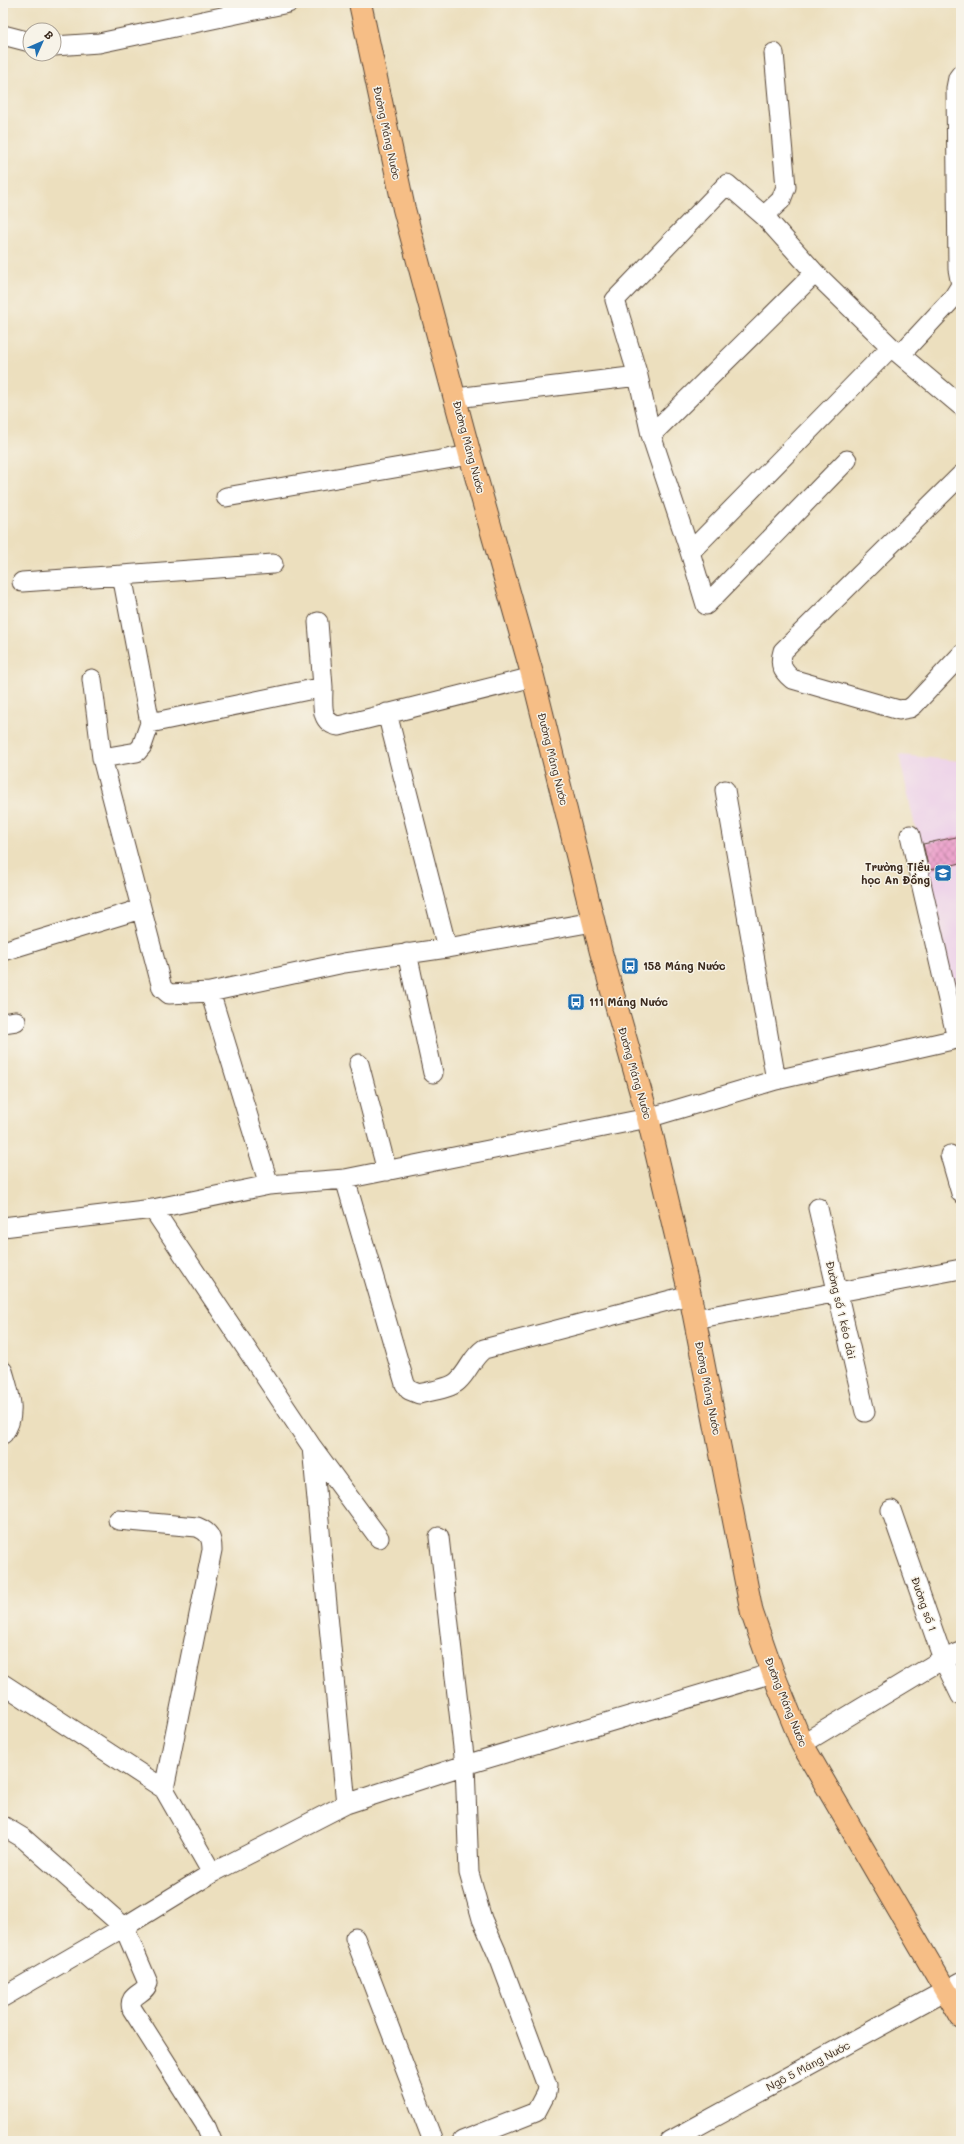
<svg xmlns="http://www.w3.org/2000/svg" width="964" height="2144" viewBox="0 0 964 2144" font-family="Mali,sans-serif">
<defs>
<pattern id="building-cross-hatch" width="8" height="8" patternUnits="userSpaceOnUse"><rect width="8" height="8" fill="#eda5cd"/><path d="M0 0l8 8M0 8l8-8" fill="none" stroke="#c187a6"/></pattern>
</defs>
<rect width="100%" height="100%" fill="#f7f3e8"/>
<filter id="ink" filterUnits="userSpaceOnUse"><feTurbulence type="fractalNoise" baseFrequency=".025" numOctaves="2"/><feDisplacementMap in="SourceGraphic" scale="8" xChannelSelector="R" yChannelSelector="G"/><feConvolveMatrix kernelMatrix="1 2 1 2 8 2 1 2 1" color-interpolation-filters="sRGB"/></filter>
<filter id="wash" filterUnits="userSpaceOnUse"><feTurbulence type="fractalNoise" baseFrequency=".012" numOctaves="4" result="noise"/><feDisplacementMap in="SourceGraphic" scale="16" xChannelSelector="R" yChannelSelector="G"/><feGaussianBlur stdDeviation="0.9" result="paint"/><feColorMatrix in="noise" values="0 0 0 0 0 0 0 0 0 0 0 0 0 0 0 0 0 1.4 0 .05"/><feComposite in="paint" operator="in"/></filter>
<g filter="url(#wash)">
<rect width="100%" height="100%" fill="#ecdfbe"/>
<!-- built -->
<path fill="#edd1e9" d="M 899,755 L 961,761 L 961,986 L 951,988 Z"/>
<g id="blocks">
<!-- building -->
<path fill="url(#building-cross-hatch)" d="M 961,836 L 961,863 L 929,870 L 923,844 Z"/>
</g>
</g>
<g filter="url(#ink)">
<use href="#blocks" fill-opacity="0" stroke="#564536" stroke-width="1"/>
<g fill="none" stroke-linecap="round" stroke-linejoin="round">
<defs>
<path id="minor" d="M 3,35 L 30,42
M 54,46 L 99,43 L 288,3
M 961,74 L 958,78 L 956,88 L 958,269 L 961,285
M 764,216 L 781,200 L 786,187 L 774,53
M 901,354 L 953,298 L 961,285
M 456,398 L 638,376
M 651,435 L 815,273
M 847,460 L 706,605 L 690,552 L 651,435 L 638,376 L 615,300 L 727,184 L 764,216 L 815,273 L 891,347 L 961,406
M 961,475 L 783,651 C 779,664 782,671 792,679 L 899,710 L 910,708 L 914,705 L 961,655
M 226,497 L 470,455
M 690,552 L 891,347
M 122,575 L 273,564
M 22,582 L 122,575 L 150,723 L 142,746 L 137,752 L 102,758
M 318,622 L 323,687
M 92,679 L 102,758 L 162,988 L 169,994 L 210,992
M 387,713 L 447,948
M 150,723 L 323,687 C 323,703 319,723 339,726 L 533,677
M 725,790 L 776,1080
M 910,835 L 957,1039
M 3,951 L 141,909
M 407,953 L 433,1073
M 3,1023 L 16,1021
M 359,1064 L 387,1171
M 950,1155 L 961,1193
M 345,1179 L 405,1384 L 409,1390 L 419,1394 C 430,1391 450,1389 458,1381 C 469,1371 472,1357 484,1349 L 690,1295
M 269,1185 L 210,992 L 344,963 L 447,948 L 593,922
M 818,1208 L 865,1412
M 153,1209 L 312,1447 L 346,1804
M 3,1227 L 153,1209 L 269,1185 L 345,1179 L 648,1118 L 776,1080 L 961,1038
M 695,1319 L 961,1269
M 3,1371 C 9,1392 18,1415 3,1434
M 312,1447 L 379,1538
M 891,1510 L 943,1659 L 961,1696
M 118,1520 L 197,1527 C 209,1532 212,1537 212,1550 L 164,1789
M 439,1537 L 465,1765 L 469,1873 L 482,1919 L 500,1960 L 547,2086 L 546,2093 L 536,2112 L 462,2141
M 3,1684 L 164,1789 L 212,1873
M 802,1744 L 943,1659 L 961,1652
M 3,1826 L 23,1838 L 124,1927 L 148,1983 C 145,1995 127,1994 132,2009 L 205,2124 L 212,2141
M 355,1938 L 433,2141
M 3,1997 L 124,1927 L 212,1873 L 346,1804 L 465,1765 L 773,1673
M 670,2141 L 961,1982"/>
<path id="major" d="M 360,3 L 404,209 L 470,455 L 533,677 L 601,952 L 648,1118 L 690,1295 L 752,1613 L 773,1673 L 802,1744 L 961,2017"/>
</defs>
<!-- minor casing -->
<use href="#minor" stroke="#564536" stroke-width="21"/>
<!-- major casing -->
<use href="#major" stroke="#564536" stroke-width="24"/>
<!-- minor -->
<use href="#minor" stroke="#fff" stroke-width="19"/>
<!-- major -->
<use href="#major" stroke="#f6be86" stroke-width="22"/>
</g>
</g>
<!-- icons -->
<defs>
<symbol id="school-square" viewBox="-11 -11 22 22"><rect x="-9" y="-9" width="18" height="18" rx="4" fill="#1f6fb2" stroke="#f7f3e8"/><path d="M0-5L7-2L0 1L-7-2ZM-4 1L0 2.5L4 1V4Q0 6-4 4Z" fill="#fff"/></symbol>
<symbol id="bus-square" viewBox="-11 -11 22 22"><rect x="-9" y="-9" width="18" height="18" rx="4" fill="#1f6fb2" stroke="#f7f3e8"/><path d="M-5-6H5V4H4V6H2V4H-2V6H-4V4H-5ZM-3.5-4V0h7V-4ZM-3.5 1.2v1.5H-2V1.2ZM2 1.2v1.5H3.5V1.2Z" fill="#fff"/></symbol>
</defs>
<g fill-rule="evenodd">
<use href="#school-square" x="933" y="863" width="20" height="20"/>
<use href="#bus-square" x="620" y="956" width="20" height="20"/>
<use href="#bus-square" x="566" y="992" width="20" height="20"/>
</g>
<g text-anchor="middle" stroke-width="3" stroke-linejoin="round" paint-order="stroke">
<!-- street labels -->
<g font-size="11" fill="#3b2a1e" stroke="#f7f3e8">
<text transform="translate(387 133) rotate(78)" y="4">Đường Máng Nước</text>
<text transform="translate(469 447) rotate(75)" y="4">Đường Máng Nước</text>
<text transform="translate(553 759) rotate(76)" y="4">Đường Máng Nước</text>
<text transform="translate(635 1073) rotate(74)" y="4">Đường Máng Nước</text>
<text transform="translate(841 1310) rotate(77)" y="4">Đường số 1 kéo dài</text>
<text transform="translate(708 1388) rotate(79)" y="4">Đường Máng Nước</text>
<text transform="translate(924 1604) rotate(71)" y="4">Đường số 1</text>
<text transform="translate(786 1702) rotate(68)" y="4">Đường Máng Nước</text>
<text transform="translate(808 2066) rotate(-28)" y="4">Ngõ 5 Máng Nước</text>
</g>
<!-- poi labels -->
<g font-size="11" font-weight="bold" fill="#3b2a1e" stroke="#f7f3e8" text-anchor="start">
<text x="930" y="871" text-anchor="end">Trường Tiểu<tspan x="930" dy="13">học An Đồng</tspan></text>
<text x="643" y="970">158 Máng Nước</text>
<text x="589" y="1006">111 Máng Nước</text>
</g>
</g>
<!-- margin -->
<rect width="964" height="2144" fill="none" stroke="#f7f3e8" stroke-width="16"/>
<!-- north arrow -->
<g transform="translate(42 42) rotate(45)"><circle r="19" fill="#f7f3e8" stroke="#aca397"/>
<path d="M0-3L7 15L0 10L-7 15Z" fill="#1f6fb2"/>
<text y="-6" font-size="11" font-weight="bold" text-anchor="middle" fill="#3b2a1e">B</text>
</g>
</svg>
